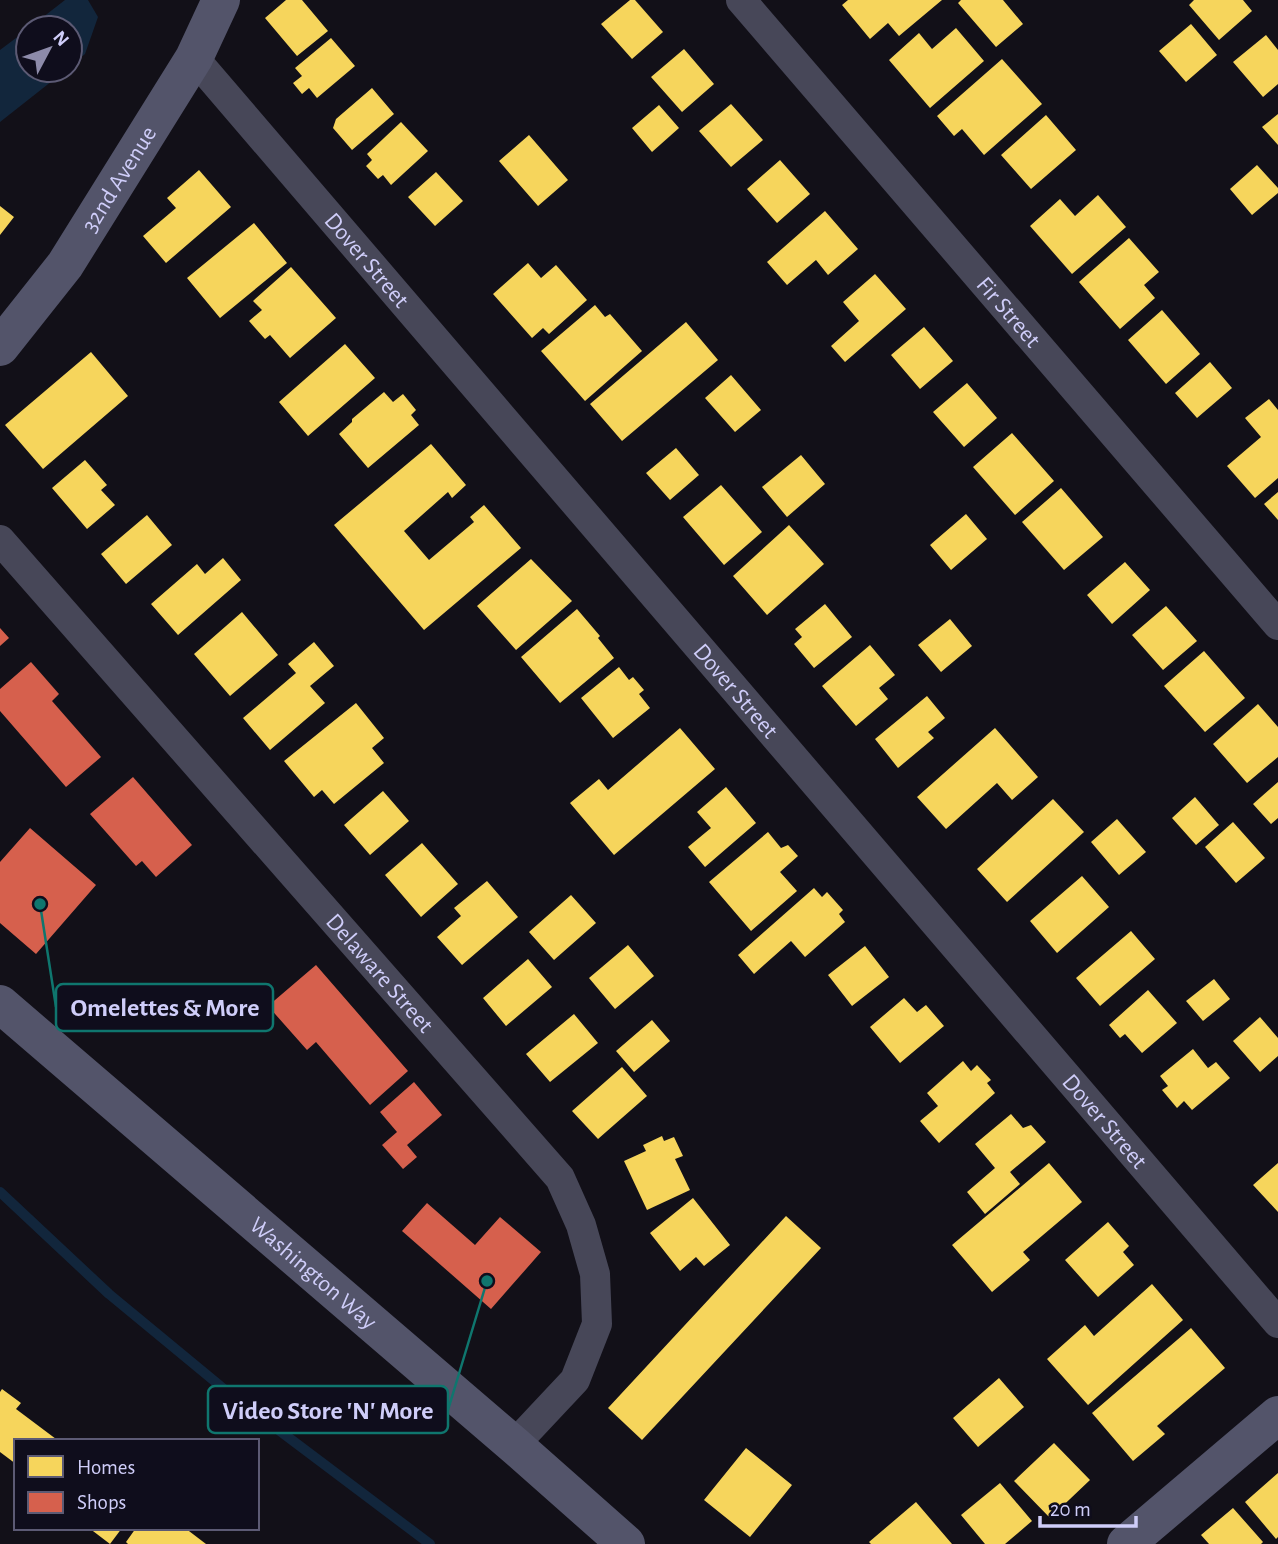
<svg xmlns="http://www.w3.org/2000/svg" width="1278" height="1544" viewBox="0 0 1278 1544" font-family="'Alegreya Sans',sans-serif">
<rect width="100%" height="100%" fill="#121018"/>
<!-- water -->
<path fill="#12263c" d="M 65,0 L 88,0 L 98,17 L 85,54 L 70,66 L 70,28 L 29,28 Z
M 28,29 L 28,70 L 66,70 L 0,122 L 0,50 Z"/>
<!-- homes -->
<path fill="#f6d55c" d="M 286,0 L 302,0 L 328,31 L 297,56 L 265,18 Z
M 630,0 L 635,0 L 663,32 L 632,59 L 601,24 Z
M 848,0 L 942,0 L 899,36 L 888,23 L 870,39 L 842,5 Z
M 961,0 L 1003,0 L 1023,24 L 996,47 L 958,3 Z
M 1194,0 L 1243,0 L 1252,11 L 1219,40 L 1189,5 Z
M 1191,24 L 1217,55 L 1186,82 L 1159,51 Z
M 956,28 L 984,61 L 930,108 L 889,60 L 919,33 L 932,49 Z
M 1266,35 L 1278,50 L 1278,84 L 1263,97 L 1233,62 Z
M 331,38 L 355,66 L 317,98 L 309,88 L 302,94 L 293,83 L 302,76 L 295,68 Z
M 684,49 L 714,84 L 682,112 L 651,77 Z
M 1002,59 L 1042,104 L 984,155 L 962,129 L 954,136 L 937,116 Z
M 372,88 L 394,114 L 352,150 L 333,128 L 336,119 Z
M 731,104 L 763,140 L 731,167 L 699,131 Z
M 659,105 L 679,128 L 652,152 L 632,128 Z
M 1278,114 L 1278,145 L 1262,127 Z
M 1046,115 L 1076,150 L 1031,189 L 1001,155 Z
M 401,122 L 428,151 L 391,185 L 383,175 L 378,179 L 366,166 L 372,160 L 367,154 Z
M 529,135 L 568,180 L 538,206 L 499,161 Z
M 780,160 L 810,194 L 777,223 L 747,189 Z
M 1257,165 L 1278,188 L 1278,193 L 1252,215 L 1230,189 Z
M 199,170 L 231,207 L 166,263 L 143,236 L 176,208 L 167,198 Z
M 436,172 L 463,201 L 435,226 L 408,197 Z
M 1098,195 L 1126,227 L 1072,274 L 1030,226 L 1060,199 L 1075,216 Z
M 0,206 L 14,217 L 0,235 Z
M 825,211 L 858,249 L 828,275 L 816,260 L 787,285 L 767,262 Z
M 254,223 L 287,263 L 220,318 L 187,278 Z
M 1129,238 L 1159,272 L 1144,285 L 1155,298 L 1120,329 L 1079,282 Z
M 528,263 L 541,278 L 556,265 L 587,300 L 549,334 L 543,328 L 532,338 L 493,294 Z
M 291,267 L 336,318 L 290,358 L 270,335 L 265,339 L 249,321 L 262,310 L 253,301 Z
M 875,274 L 906,309 L 845,362 L 831,346 L 859,321 L 843,302 Z
M 595,305 L 605,317 L 610,314 L 642,351 L 585,401 L 541,351 Z
M 1162,310 L 1200,354 L 1166,384 L 1128,340 Z
M 686,322 L 718,360 L 622,441 L 590,404 Z
M 924,327 L 953,361 L 920,389 L 891,355 Z
M 345,344 L 375,378 L 308,436 L 279,402 Z
M 91,352 L 128,396 L 43,469 L 5,425 Z
M 1210,362 L 1232,388 L 1197,418 L 1175,393 Z
M 731,375 L 761,410 L 735,432 L 705,398 Z
M 967,383 L 997,418 L 964,447 L 933,412 Z
M 384,392 L 393,402 L 403,394 L 416,410 L 411,415 L 419,425 L 368,468 L 339,434 L 352,422 L 352,419 Z
M 1269,399 L 1278,410 L 1278,478 L 1255,498 L 1227,466 L 1261,437 L 1245,418 Z
M 1012,433 L 1054,481 L 1015,515 L 973,467 Z
M 431,444 L 466,485 L 452,498 L 448,492 L 404,531 L 429,560 L 474,522 L 470,517 L 484,505 L 521,548 L 424,630 L 334,525 Z
M 676,448 L 699,475 L 670,500 L 646,473 Z
M 801,455 L 825,484 L 787,517 L 762,487 Z
M 85,460 L 107,485 L 101,490 L 115,505 L 87,529 L 52,488 Z
M 721,485 L 762,532 L 724,565 L 683,517 Z
M 1061,488 L 1103,537 L 1064,570 L 1022,522 Z
M 1278,492 L 1278,520 L 1264,504 Z
M 966,514 L 987,539 L 951,570 L 930,545 Z
M 147,515 L 172,545 L 126,584 L 101,554 Z
M 789,525 L 824,564 L 767,615 L 733,576 Z
M 223,558 L 241,580 L 178,635 L 151,604 L 197,564 L 205,574 Z
M 531,559 L 572,601 L 516,650 L 477,606 Z
M 1125,562 L 1150,590 L 1112,624 L 1087,595 Z
M 825,604 L 852,637 L 814,668 L 794,644 L 802,637 L 795,629 Z
M 1166,606 L 1197,641 L 1163,670 L 1132,635 Z
M 577,609 L 600,636 L 598,638 L 614,658 L 560,703 L 521,657 Z
M 242,612 L 278,655 L 230,696 L 194,654 Z
M 950,619 L 972,646 L 941,672 L 918,645 Z
M 314,642 L 334,666 L 310,686 L 325,703 L 270,750 L 243,718 L 296,673 L 288,664 Z
M 870,645 L 895,675 L 879,688 L 888,699 L 856,726 L 822,686 Z
M 1204,651 L 1245,698 L 1205,732 L 1164,686 Z
M 619,667 L 629,680 L 633,677 L 644,690 L 639,694 L 650,708 L 613,738 L 581,698 Z
M 927,696 L 945,718 L 928,732 L 934,738 L 898,768 L 875,739 Z
M 356,703 L 384,738 L 372,748 L 384,763 L 334,804 L 322,790 L 314,797 L 284,761 Z
M 1258,704 L 1278,727 L 1278,757 L 1247,783 L 1213,744 Z
M 680,728 L 715,769 L 614,855 L 570,803 L 599,779 L 608,790 Z
M 995,728 L 1038,777 L 1012,800 L 997,783 L 946,829 L 917,797 Z
M 1278,782 L 1278,818 L 1271,824 L 1253,804 Z
M 726,787 L 756,823 L 705,867 L 688,847 L 711,828 L 697,812 Z
M 383,791 L 409,821 L 370,855 L 344,825 Z
M 1195,797 L 1219,825 L 1196,845 L 1172,818 Z
M 1053,799 L 1084,832 L 1007,902 L 977,869 Z
M 1117,819 L 1146,852 L 1119,875 L 1091,842 Z
M 1233,822 L 1265,858 L 1236,883 L 1205,847 Z
M 768,832 L 781,848 L 788,845 L 798,856 L 780,872 L 797,891 L 751,931 L 709,882 Z
M 422,843 L 458,884 L 421,917 L 385,875 Z
M 1082,876 L 1109,907 L 1057,953 L 1030,921 Z
M 487,881 L 518,917 L 462,965 L 437,937 L 461,916 L 454,908 Z
M 814,888 L 822,897 L 827,892 L 843,910 L 839,914 L 845,922 L 805,957 L 791,941 L 754,974 L 738,955 Z
M 571,895 L 596,923 L 554,960 L 529,932 Z
M 1131,931 L 1155,959 L 1100,1006 L 1076,978 Z
M 628,945 L 654,976 L 615,1009 L 589,978 Z
M 865,946 L 889,977 L 852,1006 L 828,975 Z
M 528,959 L 552,987 L 506,1026 L 483,998 Z
M 1214,979 L 1230,999 L 1203,1021 L 1186,1001 Z
M 1148,990 L 1177,1023 L 1142,1053 L 1125,1034 L 1120,1038 L 1109,1025 Z
M 904,998 L 917,1012 L 926,1005 L 944,1026 L 900,1063 L 870,1027 Z
M 574,1014 L 598,1043 L 550,1082 L 526,1054 Z
M 1260,1017 L 1278,1038 L 1278,1056 L 1260,1072 L 1233,1041 Z
M 652,1020 L 670,1041 L 634,1072 L 616,1051 Z
M 1193,1049 L 1208,1068 L 1216,1062 L 1230,1078 L 1192,1110 L 1184,1101 L 1177,1108 L 1162,1090 L 1168,1086 L 1160,1076 Z
M 963,1061 L 971,1071 L 977,1065 L 991,1080 L 987,1083 L 995,1093 L 939,1143 L 920,1121 L 938,1106 L 927,1093 Z
M 622,1067 L 647,1096 L 598,1139 L 572,1111 Z
M 1011,1114 L 1023,1128 L 1031,1125 L 1046,1142 L 1010,1172 L 1020,1184 L 985,1214 L 967,1192 L 995,1168 L 975,1144 Z
M 662,1136 L 664,1141 L 674,1137 L 683,1156 L 675,1159 L 690,1190 L 647,1210 L 624,1161 L 646,1151 L 643,1145 Z
M 1049,1163 L 1082,1202 L 1023,1252 L 1030,1260 L 992,1292 L 952,1245 Z
M 1278,1163 L 1278,1212 L 1253,1185 Z
M 693,1198 L 730,1245 L 704,1266 L 696,1257 L 680,1271 L 650,1233 Z
M 786,1216 L 821,1248 L 642,1440 L 608,1408 Z
M 1108,1222 L 1129,1246 L 1123,1252 L 1134,1265 L 1098,1297 L 1065,1260 Z
M 1152,1284 L 1183,1320 L 1088,1405 L 1047,1359 L 1085,1325 L 1094,1336 Z
M 1191,1328 L 1225,1368 L 1157,1426 L 1165,1434 L 1133,1461 L 1092,1413 Z
M 999,1378 L 1024,1407 L 978,1447 L 953,1418 Z
M 2,1389 L 21,1403 L 16,1409 L 56,1439 L 54,1441 L 16,1441 L 16,1464 L 0,1452 L 0,1392 Z
M 1054,1443 L 1090,1480 L 1050,1518 L 1014,1481 Z
M 746,1448 L 792,1485 L 750,1537 L 704,1500 Z
M 1278,1473 L 1278,1537 L 1276,1539 L 1245,1502 Z
M 1000,1483 L 1032,1521 L 1005,1544 L 985,1544 L 961,1515 Z
M 916,1502 L 952,1544 L 871,1544 L 869,1542 Z
M 1233,1508 L 1263,1542 L 1261,1544 L 1209,1544 L 1201,1535 Z
M 89,1528 L 122,1528 L 110,1544 Z
M 136,1528 L 185,1528 L 206,1544 L 128,1544 L 126,1542 Z"/>
<!-- shops -->
<path fill="#d6604d" d="M 0,628 L 9,638 L 0,646 Z
M 31,662 L 59,694 L 52,701 L 101,757 L 66,787 L 0,711 L 0,689 Z
M 133,777 L 192,845 L 156,877 L 142,861 L 136,866 L 90,814 Z
M 30,828 L 96,885 L 36,954 L 0,923 L 0,862 Z
M 316,965 L 408,1071 L 370,1105 L 316,1042 L 307,1050 L 268,1006 Z
M 414,1082 L 442,1115 L 407,1145 L 417,1157 L 403,1169 L 382,1145 L 397,1132 L 380,1112 Z
M 427,1203 L 475,1245 L 500,1217 L 541,1252 L 491,1309 L 402,1231 Z"/>
<g fill="none" stroke-linecap="round" stroke-linejoin="round">
<!-- stream -->
<path stroke="#12263c" stroke-width="10" d="M 0,1192 L 109,1294 L 224,1389 L 430,1544"/>
<!-- street -->
<g stroke="#474758" stroke-width="30">
<path id="s1" d="M 741,0 L 1278,625"/>
<path id="s2" d="M 194,58 L 1278,1323"/>
<path id="s3" d="M 0,540 L 560,1178 L 581,1225 L 595,1274 L 597,1324 L 575,1380 L 514,1445"/>
</g>
<!-- secondary -->
<g stroke="#53546a" stroke-width="38">
<path id="s4" d="M 0,347 L 65,265 L 194,58 L 221,0"/>
<path id="s5" d="M 0,1004 L 514,1445 L 626,1544"/>
<path d="M 1126,1544 L 1278,1415"/>
</g>
</g>
<g text-anchor="middle" stroke-width="7" stroke-linejoin="round" paint-order="stroke">
<!-- street labels -->
<g font-size="24" fill="#cfcdf9" stroke="#0f0d1c">
<text dy="8" stroke="none"><textPath href="#s4" startOffset="206">32nd Avenue</textPath></text>
<text dy="8" stroke="none"><textPath href="#s2" startOffset="266">Dover Street</textPath></text>
<text dy="8" stroke="none"><textPath href="#s1" startOffset="411">Fir Street</textPath></text>
<text dy="8" stroke="none"><textPath href="#s2" startOffset="833">Dover Street</textPath></text>
<text dy="8" stroke="none"><textPath href="#s3" startOffset="576">Delaware Street</textPath></text>
<text dy="8" stroke="none"><textPath href="#s2" startOffset="1400">Dover Street</textPath></text>
<text dy="8" stroke="none"><textPath href="#s5" startOffset="413">Washington Way</textPath></text>
</g>
</g>
<!-- callouts -->
<path fill="none" stroke="#0f766e" stroke-width="2.5" d="M40 904L56 1007M487 1281L448 1410"/>
<g fill="#0f766e" stroke="#0f0d1c" stroke-width="2.5">
<circle cx="40" cy="904" r="7"/>
<circle cx="487" cy="1281" r="7"/>
</g>
<g fill="#0f0d1c" stroke="#0f766e" stroke-width="2.5">
<rect x="56" y="984" width="217" height="47" rx="7"/>
<rect x="208" y="1386" width="240" height="47" rx="7"/>
</g>
<g font-size="26" text-anchor="middle" font-weight="bold" fill="#cfcdf9">
<text x="165" y="1016">Omelettes &amp; More</text>
<text x="328" y="1419">Video Store 'N' More</text>
</g>
<!-- legend -->
<rect x="14" y="1439" width="245" height="91" fill="#0f0d1c" stroke="#5c5a74" stroke-width="2"/>
<rect x="28" y="1456" width="35" height="21" fill="#f6d55c" stroke="#5c5a74" stroke-width="2"/>
<text x="77" y="1474" font-size="21" fill="#cfcdf9">Homes</text>
<rect x="28" y="1492" width="35" height="21" fill="#d6604d" stroke="#5c5a74" stroke-width="2"/>
<text x="77" y="1509" font-size="21" fill="#cfcdf9">Shops</text>
<!-- north arrow -->
<g transform="translate(49 49) rotate(49)"><circle r="33" fill="#0f0d1c" stroke="#5c5a74" stroke-width="2"/>
<path d="M0-5L12 26L0 18L-12 26Z" fill="#8d8baa"/>
<text y="-10" font-size="19" font-weight="bold" text-anchor="middle" fill="#cfcdf9">N</text>
</g>
<!-- scale -->
<path d="M1040 1516v10h96v-10" fill="none" stroke="#cfcdf9" stroke-width="3.5"/>
<text x="1050" y="1516" font-size="21" fill="#cfcdf9" stroke="#0f0d1c" stroke-width="5" paint-order="stroke">20 m</text>
</svg>
